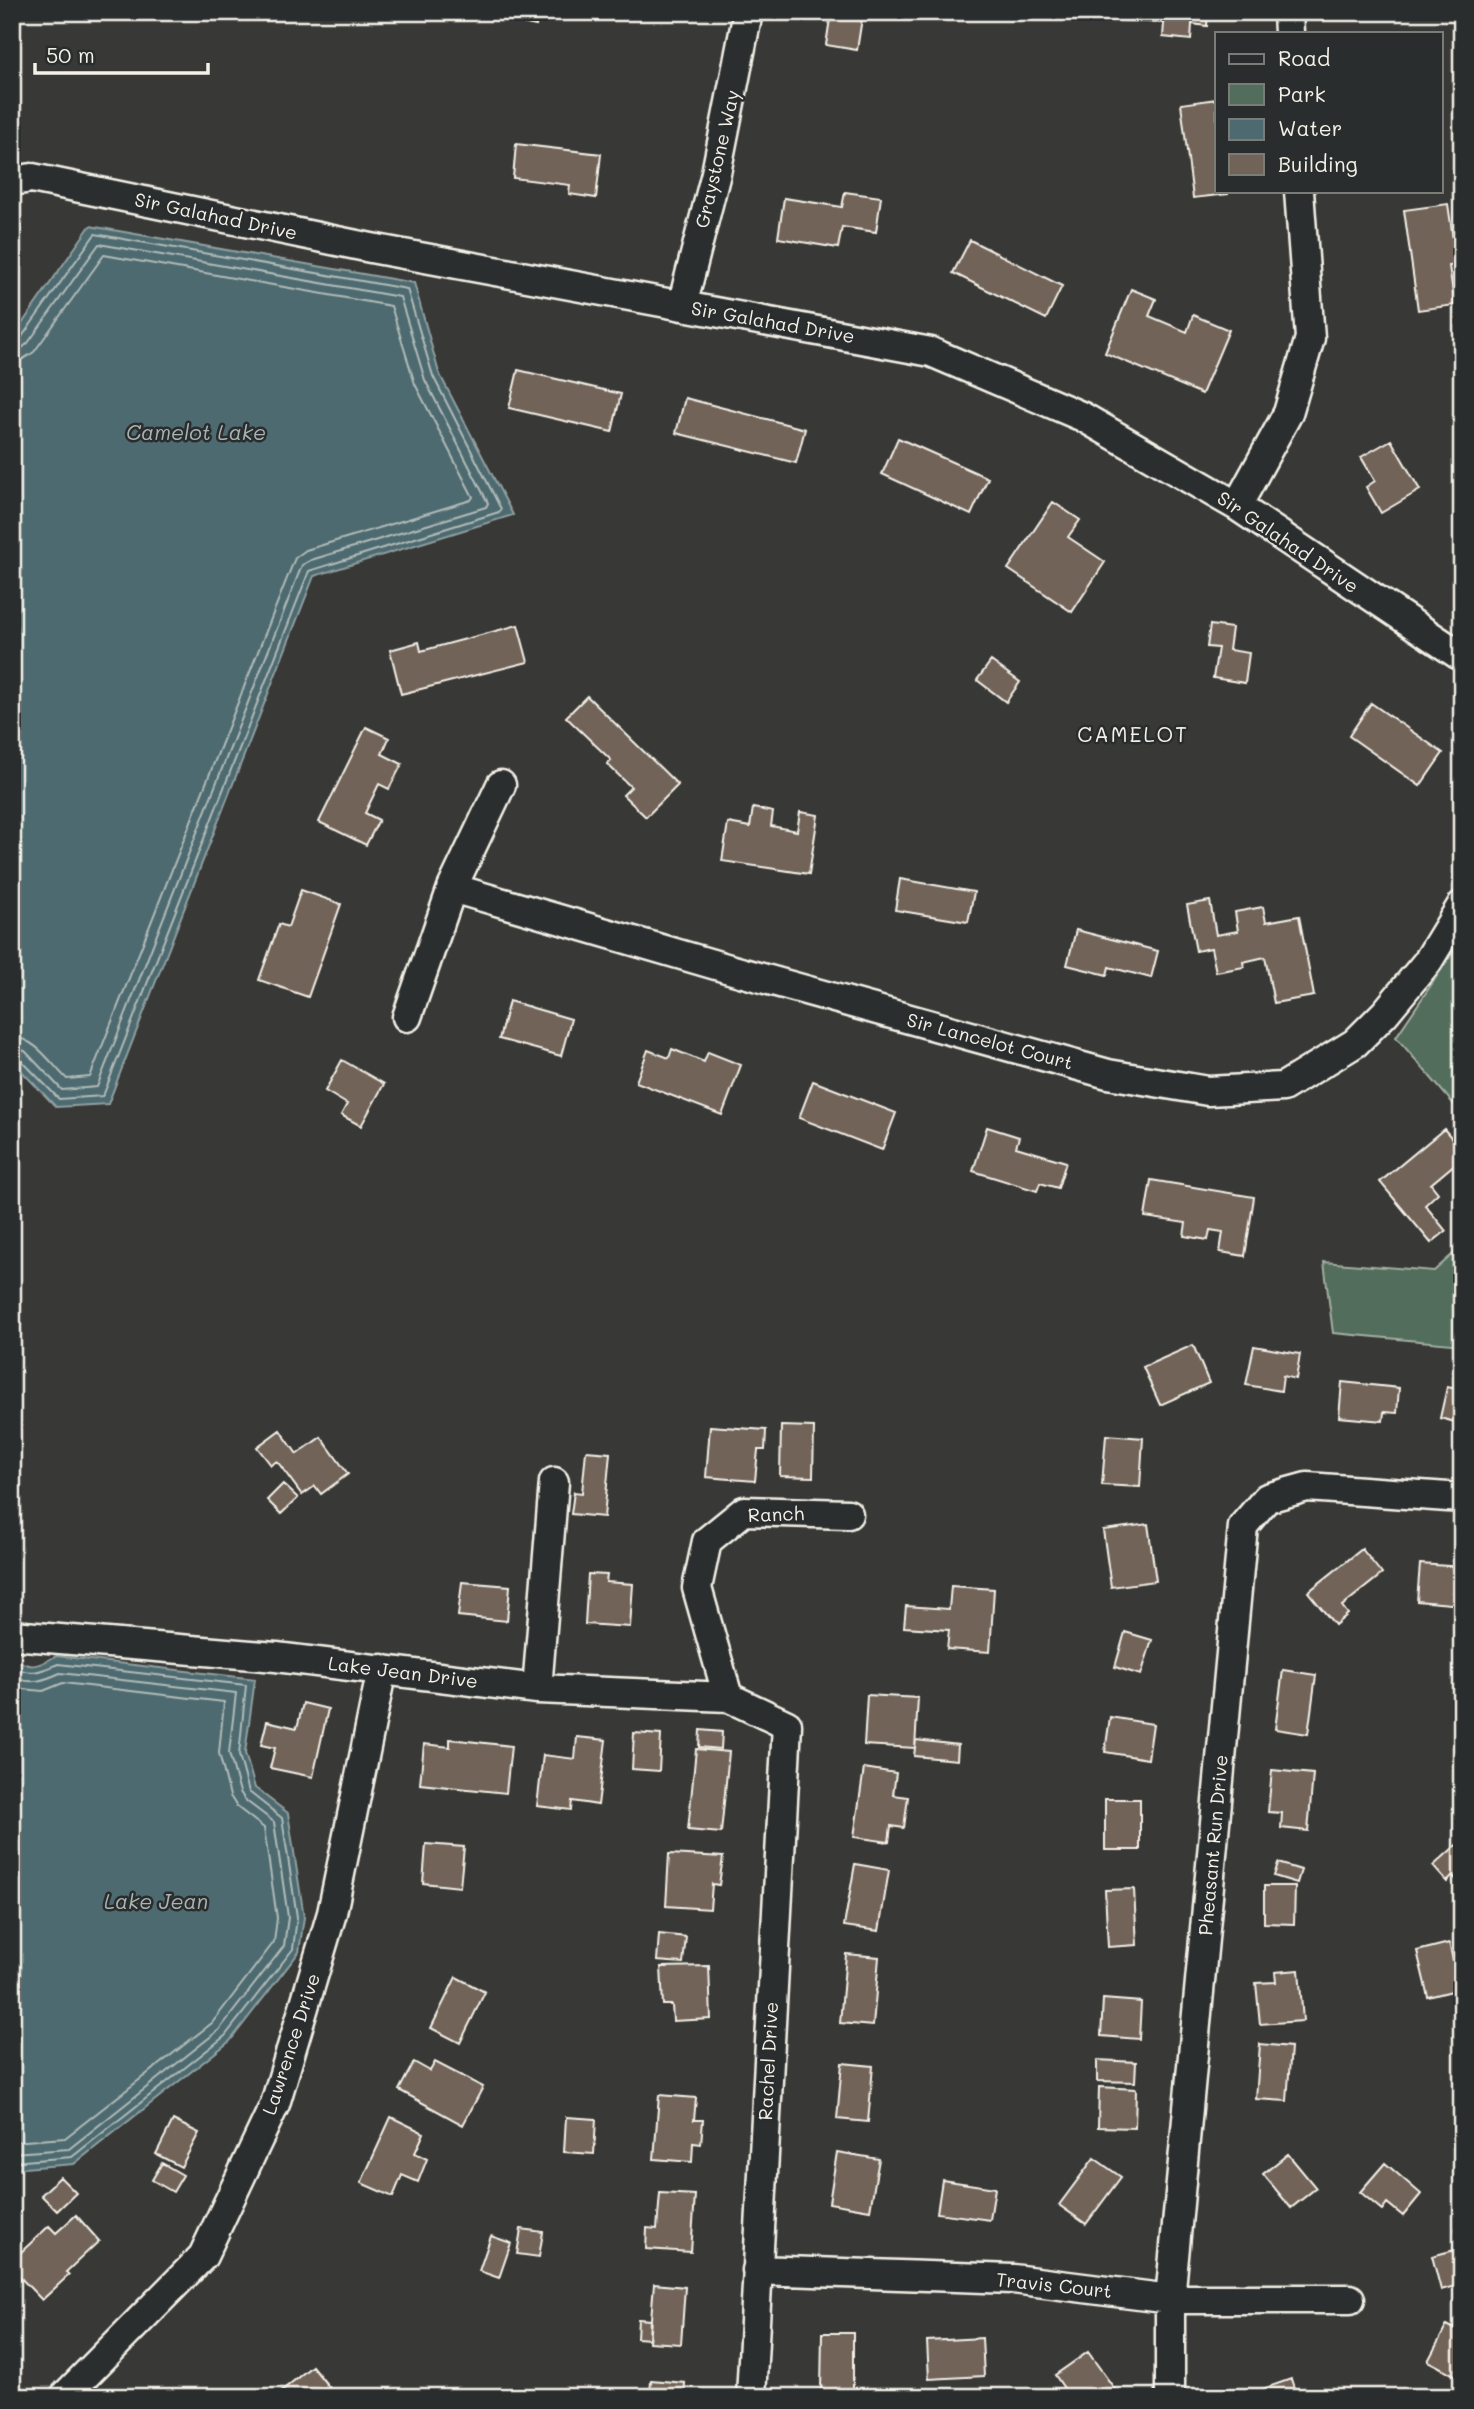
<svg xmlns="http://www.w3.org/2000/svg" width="1474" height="2409" viewBox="0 0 1474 2409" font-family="Mali,sans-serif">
<rect width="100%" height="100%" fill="#383836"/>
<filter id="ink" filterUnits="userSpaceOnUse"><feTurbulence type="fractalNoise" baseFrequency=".0143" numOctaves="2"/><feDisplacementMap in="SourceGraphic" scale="14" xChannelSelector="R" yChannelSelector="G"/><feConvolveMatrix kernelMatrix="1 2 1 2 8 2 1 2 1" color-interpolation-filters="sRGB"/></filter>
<g filter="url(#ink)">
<!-- green -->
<path fill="#526d5c" stroke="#a3afa2" stroke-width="2" d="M 1462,939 L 1462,1114 L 1396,1037 Z
M 1462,1246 L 1462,1345 L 1333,1333 L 1324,1262 L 1434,1271 Z"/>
<!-- water -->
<path fill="#4d6a70" stroke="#90a0a0" stroke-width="2" d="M 90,226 L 414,283 L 439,373 L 513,515 L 314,576 L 108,1104 L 56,1107 L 12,1061 L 12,338 Z
M 12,1656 C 29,1670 37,1667 56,1656 L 255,1679 L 245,1753 L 255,1788 L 288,1813 L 304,1917 L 299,1952 L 230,2041 L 74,2164 L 12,2169 Z"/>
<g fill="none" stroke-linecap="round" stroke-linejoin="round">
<!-- shore -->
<path stroke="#b1bbb8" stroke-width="2" d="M 12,341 L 21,338 L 95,234 L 407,289 L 433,376 L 501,509 L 499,512 L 309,571 L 103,1096 L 59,1099 L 20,1059 L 12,1057
M 12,350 L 21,349 L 28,343 L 99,244 L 400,297 L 425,380 L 488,503 L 486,507 L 311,560 L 302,565 L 97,1087 L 62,1090 L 25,1051 L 12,1048
M 12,361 L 23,359 L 34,352 L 104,255 L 391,306 L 415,384 L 473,497 L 471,500 L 306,550 L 295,558 L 90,1077 L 67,1079 C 51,1064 36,1038 12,1037
M 12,1665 C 28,1677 42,1671 58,1664 L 246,1685 L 239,1755 L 249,1792 L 282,1818 L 297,1917 L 293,1949 L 225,2036 L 72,2157 L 12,2162
M 12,1676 C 29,1686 45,1680 60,1673 L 236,1693 L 229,1753 L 240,1792 L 245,1800 L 274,1822 L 288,1917 L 284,1946 L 219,2030 L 69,2149 L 12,2153
M 12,1688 L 43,1691 L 63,1683 L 224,1702 L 219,1753 L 230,1796 L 237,1807 L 264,1828 L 277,1918 L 274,1942 L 212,2023 L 65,2138 L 12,2142"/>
</g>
<!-- building -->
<path fill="#726358" stroke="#f4f1e8" stroke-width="2" d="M 506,12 L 539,12 L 536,26 L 504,19 Z
M 831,12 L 863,12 L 857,50 L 826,45 Z
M 977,12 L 1062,12 L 1062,18 L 977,15 Z
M 1118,12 L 1208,12 L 1207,26 L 1192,24 L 1191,40 L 1163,37 L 1164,23 L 1117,20 Z
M 1217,99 L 1217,191 L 1228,191 L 1228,194 L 1193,198 L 1181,104 Z
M 516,144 L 601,154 L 596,198 L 569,194 L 570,185 L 513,178 Z
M 845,192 L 881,197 L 876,232 L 842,227 L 838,248 L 778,238 L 784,198 L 842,207 Z
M 1448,204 L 1457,265 L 1449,266 L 1455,305 L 1418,310 L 1404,210 Z
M 970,240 L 1062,286 L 1046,319 L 953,273 Z
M 1131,289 L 1156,299 L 1149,316 L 1187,332 L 1193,315 L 1229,330 L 1202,394 L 1105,353 Z
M 518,370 L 621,394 L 612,432 L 509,408 Z
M 685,398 L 805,429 L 796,463 L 676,433 Z
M 898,438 L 988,478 L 971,515 L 882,474 Z
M 1391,440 L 1420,490 L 1381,513 L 1366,487 L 1375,481 L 1361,457 Z
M 1053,502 L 1080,520 L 1068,537 L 1105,562 L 1072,612 L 1008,569 Z
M 518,625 L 528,662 L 401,694 L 390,650 L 419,642 L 421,651 Z
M 1210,625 L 1232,628 L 1229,650 L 1249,653 L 1245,683 L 1213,678 L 1218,648 L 1207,647 Z
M 991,661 L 1020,682 L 1006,702 L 977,680 Z
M 587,696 L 678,785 L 646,817 L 623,795 L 631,787 L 607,764 L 611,760 L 566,717 Z
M 1371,703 L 1443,753 L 1420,786 L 1349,736 Z
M 366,727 L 389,738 L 382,754 L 402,764 L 389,789 L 379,784 L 365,813 L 379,820 L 366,845 L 319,822 Z
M 753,808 L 773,812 L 771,826 L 797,831 L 800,812 L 818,815 L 809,874 L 722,861 L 728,823 L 750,827 Z
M 900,879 L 974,892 L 968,922 L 895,910 Z
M 301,890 L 341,904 L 308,997 L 259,980 L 279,924 L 288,927 Z
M 1210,901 L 1216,935 L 1238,931 L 1235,912 L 1263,907 L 1266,922 L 1299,916 L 1314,996 L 1274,1003 L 1265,957 L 1243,962 L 1244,967 L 1216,972 L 1211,948 L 1196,951 L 1187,905 Z
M 1076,930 L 1158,951 L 1151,978 L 1109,967 L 1107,975 L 1067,965 Z
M 509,1001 L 571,1019 L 561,1056 L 499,1039 Z
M 672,1049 L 704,1062 L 708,1052 L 741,1065 L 722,1115 L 636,1082 L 648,1050 L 669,1058 Z
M 342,1060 L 384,1084 L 361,1126 L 341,1115 L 347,1104 L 325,1091 Z
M 813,1081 L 896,1113 L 882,1150 L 799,1118 Z
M 987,1127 L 1019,1137 L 1016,1147 L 1066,1162 L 1058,1188 L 1040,1183 L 1037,1191 L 973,1171 Z
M 1444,1129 L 1462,1150 L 1462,1158 L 1431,1184 L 1438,1193 L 1425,1205 L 1446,1231 L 1431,1243 L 1380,1182 Z
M 1151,1180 L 1254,1197 L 1245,1256 L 1220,1252 L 1223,1232 L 1210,1230 L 1208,1240 L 1184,1236 L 1186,1223 L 1145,1217 Z
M 1193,1345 L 1209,1383 L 1160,1405 L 1143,1367 Z
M 1254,1346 L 1300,1354 L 1296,1379 L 1283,1376 L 1281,1391 L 1246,1385 Z
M 1342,1382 L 1399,1388 L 1397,1413 L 1384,1412 L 1383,1421 L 1339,1417 Z
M 1447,1387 L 1462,1390 L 1462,1424 L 1440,1418 Z
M 710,1426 L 766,1430 L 765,1450 L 758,1450 L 755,1481 L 706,1477 Z
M 781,1426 L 814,1427 L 813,1477 L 780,1476 Z
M 280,1430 L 297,1454 L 321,1437 L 348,1474 L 321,1494 L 315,1486 L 302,1495 L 277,1461 L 271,1465 L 257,1447 Z
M 1106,1435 L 1143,1438 L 1140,1487 L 1102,1485 Z
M 586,1451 L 610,1453 L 604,1517 L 571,1514 L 574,1492 L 582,1493 Z
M 283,1484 L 298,1498 L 281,1514 L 267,1500 Z
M 1148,1524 L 1156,1581 L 1111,1587 L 1103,1530 Z
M 1362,1549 L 1382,1574 L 1342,1606 L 1348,1614 L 1335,1625 L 1308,1592 Z
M 1420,1564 L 1462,1567 L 1462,1605 L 1417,1601 Z
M 588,1574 L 607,1575 L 606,1582 L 633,1584 L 630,1627 L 585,1624 Z
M 462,1582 L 510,1586 L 507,1621 L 458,1616 Z
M 951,1586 L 994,1589 L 990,1652 L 947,1649 L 949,1630 L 904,1627 L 906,1606 L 949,1609 Z
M 1125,1632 L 1152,1640 L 1141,1675 L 1115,1667 Z
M 1283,1670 L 1316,1675 L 1308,1734 L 1275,1729 Z
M 867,1695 L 918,1698 L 915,1748 L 864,1745 Z
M 303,1703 L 328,1709 L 313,1777 L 270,1768 L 275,1748 L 261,1745 L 267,1721 L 297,1728 Z
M 1110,1717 L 1153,1724 L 1148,1759 L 1105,1752 Z
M 700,1730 L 722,1732 L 721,1749 L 699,1747 Z
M 634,1733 L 661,1735 L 659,1771 L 632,1769 Z
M 577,1737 L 606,1740 L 598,1805 L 572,1801 L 571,1810 L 537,1806 L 543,1755 L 575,1759 Z
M 450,1739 L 511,1746 L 506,1793 L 420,1784 L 424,1744 L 450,1747 Z
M 916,1740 L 958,1745 L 957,1760 L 914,1756 Z
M 696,1749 L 729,1752 L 721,1833 L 688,1830 Z
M 864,1768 L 896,1773 L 893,1795 L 908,1797 L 904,1828 L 891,1826 L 889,1842 L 854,1837 Z
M 1272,1770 L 1313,1774 L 1308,1831 L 1281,1828 L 1282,1813 L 1268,1812 Z
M 1105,1799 L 1140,1799 L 1140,1850 L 1105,1850 Z
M 1462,1840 L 1462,1886 L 1453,1876 L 1447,1882 L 1433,1866 Z
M 426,1844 L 464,1847 L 460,1887 L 423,1883 Z
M 669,1854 L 723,1857 L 719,1885 L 712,1884 L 710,1909 L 666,1906 Z
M 1278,1863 L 1301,1870 L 1297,1883 L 1274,1876 Z
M 855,1864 L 889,1870 L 879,1931 L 844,1926 Z
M 1264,1886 L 1295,1886 L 1294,1924 L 1264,1923 Z
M 1134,1889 L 1137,1945 L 1108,1947 L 1105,1890 Z
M 659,1934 L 686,1937 L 683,1963 L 657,1961 Z
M 1449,1943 L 1460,1989 L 1428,1997 L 1417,1951 Z
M 846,1954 L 879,1957 L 873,2026 L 840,2023 Z
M 709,1966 L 711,2019 L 673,2021 L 672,2005 L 663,2005 L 661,1967 Z
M 1299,1970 L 1303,2021 L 1260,2024 L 1256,1983 L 1276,1982 L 1275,1972 Z
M 456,1977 L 485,1992 L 460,2043 L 431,2028 Z
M 1103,1999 L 1141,2002 L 1139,2039 L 1101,2036 Z
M 1260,2044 L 1291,2047 L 1287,2101 L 1256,2099 Z
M 1097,2060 L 1136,2062 L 1135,2082 L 1097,2081 Z
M 414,2062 L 430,2071 L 435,2062 L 483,2087 L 463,2125 L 399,2090 Z
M 842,2063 L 873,2066 L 868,2122 L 837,2119 Z
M 1099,2087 L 1136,2089 L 1135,2128 L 1098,2127 Z
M 659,2095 L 696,2098 L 694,2120 L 703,2120 L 701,2144 L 693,2143 L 692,2162 L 654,2159 Z
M 391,2117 L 424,2133 L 415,2153 L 427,2159 L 418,2182 L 402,2175 L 393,2197 L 361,2183 Z
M 566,2117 L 596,2119 L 594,2154 L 564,2152 Z
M 173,2120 L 199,2133 L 181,2167 L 156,2154 Z
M 837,2152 L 879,2159 L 870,2210 L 829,2203 Z
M 1288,2154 L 1316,2188 L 1291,2208 L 1263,2174 Z
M 1094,2158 L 1121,2177 L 1086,2224 L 1059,2205 Z
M 162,2163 L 183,2175 L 173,2192 L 152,2180 Z
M 1385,2163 L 1421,2194 L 1403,2216 L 1387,2203 L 1382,2210 L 1360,2192 Z
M 60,2177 L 76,2193 L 57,2211 L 41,2195 Z
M 942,2180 L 995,2188 L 990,2220 L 937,2213 Z
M 660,2193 L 695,2195 L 691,2252 L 646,2249 L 647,2228 L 657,2229 Z
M 76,2215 L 99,2241 L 66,2272 L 69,2275 L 42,2300 L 12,2269 L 12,2248 L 19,2254 L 49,2226 L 56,2233 Z
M 1462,2227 L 1462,2246 L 1460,2247 L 1456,2229 Z
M 521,2229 L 543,2232 L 539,2257 L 517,2254 Z
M 491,2236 L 511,2243 L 499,2278 L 479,2271 Z
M 1462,2248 L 1462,2284 L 1441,2290 L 1432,2256 Z
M 654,2284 L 685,2287 L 681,2344 L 649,2342 Z
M 638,2319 L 650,2320 L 649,2339 L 637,2338 Z
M 1447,2325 L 1462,2333 L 1460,2378 L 1428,2361 Z
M 822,2333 L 853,2333 L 853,2391 L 821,2390 Z
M 982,2338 L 984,2376 L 929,2379 L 927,2341 Z
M 1088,2352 L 1119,2395 L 1117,2397 L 1070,2397 L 1055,2375 Z
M 312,2366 L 337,2397 L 274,2397 Z
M 1291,2379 L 1297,2397 L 1247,2397 L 1246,2395 Z
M 651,2380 L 685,2383 L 684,2397 L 650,2397 Z"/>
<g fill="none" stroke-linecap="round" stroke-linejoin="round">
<defs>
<path id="street" d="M 1288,12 L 1289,33
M 12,181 L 32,178 L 371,248 L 931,352 L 1083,417 L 1237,506 L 1462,657
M 682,306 L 716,173 L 748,12
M 1237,506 L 1288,413 L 1310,338 L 1299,191
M 452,888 L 733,970 L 1108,1074 L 1208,1091 L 1283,1087 L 1355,1043 L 1385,1013 L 1428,961 L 1462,905
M 407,1017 L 452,888 L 501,785
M 12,1635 L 276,1657 L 537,1689 L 728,1697 L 787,1725 L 751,2397
M 537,1689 L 554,1482
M 728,1697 L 697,1588 L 707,1541 L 744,1511 L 848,1514
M 757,2270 L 1013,2279 L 1170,2299 L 1350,2299
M 64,2397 L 203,2256 L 275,2104 L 332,1913 L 382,1669
M 1170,2397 L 1170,2299 L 1243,1526 L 1267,1498 L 1307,1487 L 1462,1498"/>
</defs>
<!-- street casing -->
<use href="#street" stroke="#f4f1e8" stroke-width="33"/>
<!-- street -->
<use href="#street" stroke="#2a2d2e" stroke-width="28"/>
</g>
</g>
<g text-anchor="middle" stroke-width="5" stroke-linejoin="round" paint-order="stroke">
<!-- street labels -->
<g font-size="19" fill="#f4f1e8" stroke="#2a2d2e">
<text transform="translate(717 159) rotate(-77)" y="7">Graystone Way</text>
<text transform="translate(216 216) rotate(12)" y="7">Sir Galahad Drive</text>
<text transform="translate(773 322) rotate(10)" y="7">Sir Galahad Drive</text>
<text transform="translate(1288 542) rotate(34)" y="7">Sir Galahad Drive</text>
<text transform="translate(990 1041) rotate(15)" y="7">Sir Lancelot Court</text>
<text transform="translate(776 1514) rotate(-2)" y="7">Ranch</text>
<text transform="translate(403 1672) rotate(7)" y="7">Lake Jean Drive</text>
<text transform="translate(1213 1845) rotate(-85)" y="7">Pheasant Run Drive</text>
<text transform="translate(291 2044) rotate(-72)" y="7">Lawrence Drive</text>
<text transform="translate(768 2061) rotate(-87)" y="7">Rachel Drive</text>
<text transform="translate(1054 2285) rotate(6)" y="7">Travis Court</text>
</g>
<!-- water labels -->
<g font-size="21" font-style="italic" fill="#a9b4b2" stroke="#2a2d2e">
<text x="196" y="440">Camelot Lake</text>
<text x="156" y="1909">Lake Jean</text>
</g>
<!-- neighbourhood labels -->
<g font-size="21" letter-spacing="2" fill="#f4f1e8" stroke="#2a2d2e">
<text x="1133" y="742">CAMELOT</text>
</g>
</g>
<!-- margin -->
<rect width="1474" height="2409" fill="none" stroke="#2a2d2e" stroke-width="42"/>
<rect x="21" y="21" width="1432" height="2367" fill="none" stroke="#f4f1e8" stroke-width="2.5" filter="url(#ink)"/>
<!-- legend -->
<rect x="1215" y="32" width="228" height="161" fill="#2a2d2e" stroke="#7b7b78" stroke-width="2"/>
<rect x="1229" y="54" width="35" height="10" fill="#2a2d2e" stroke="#7b7b78" stroke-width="2"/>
<text x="1278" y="66" font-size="21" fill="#f4f1e8">Road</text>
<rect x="1229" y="84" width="35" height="21" fill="#526d5c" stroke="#7b7b78" stroke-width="2"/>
<text x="1278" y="102" font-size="21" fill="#f4f1e8">Park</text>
<rect x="1229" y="119" width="35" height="21" fill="#4d6a70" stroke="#7b7b78" stroke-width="2"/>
<text x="1278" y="136" font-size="21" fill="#f4f1e8">Water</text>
<rect x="1229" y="154" width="35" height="21" fill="#726358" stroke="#7b7b78" stroke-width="2"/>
<text x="1278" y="172" font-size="21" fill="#f4f1e8">Building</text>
<!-- scale -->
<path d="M35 63v10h173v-10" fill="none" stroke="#f4f1e8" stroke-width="3.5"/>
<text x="46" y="63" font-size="21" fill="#f4f1e8" stroke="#2a2d2e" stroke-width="5" paint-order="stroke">50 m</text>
</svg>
